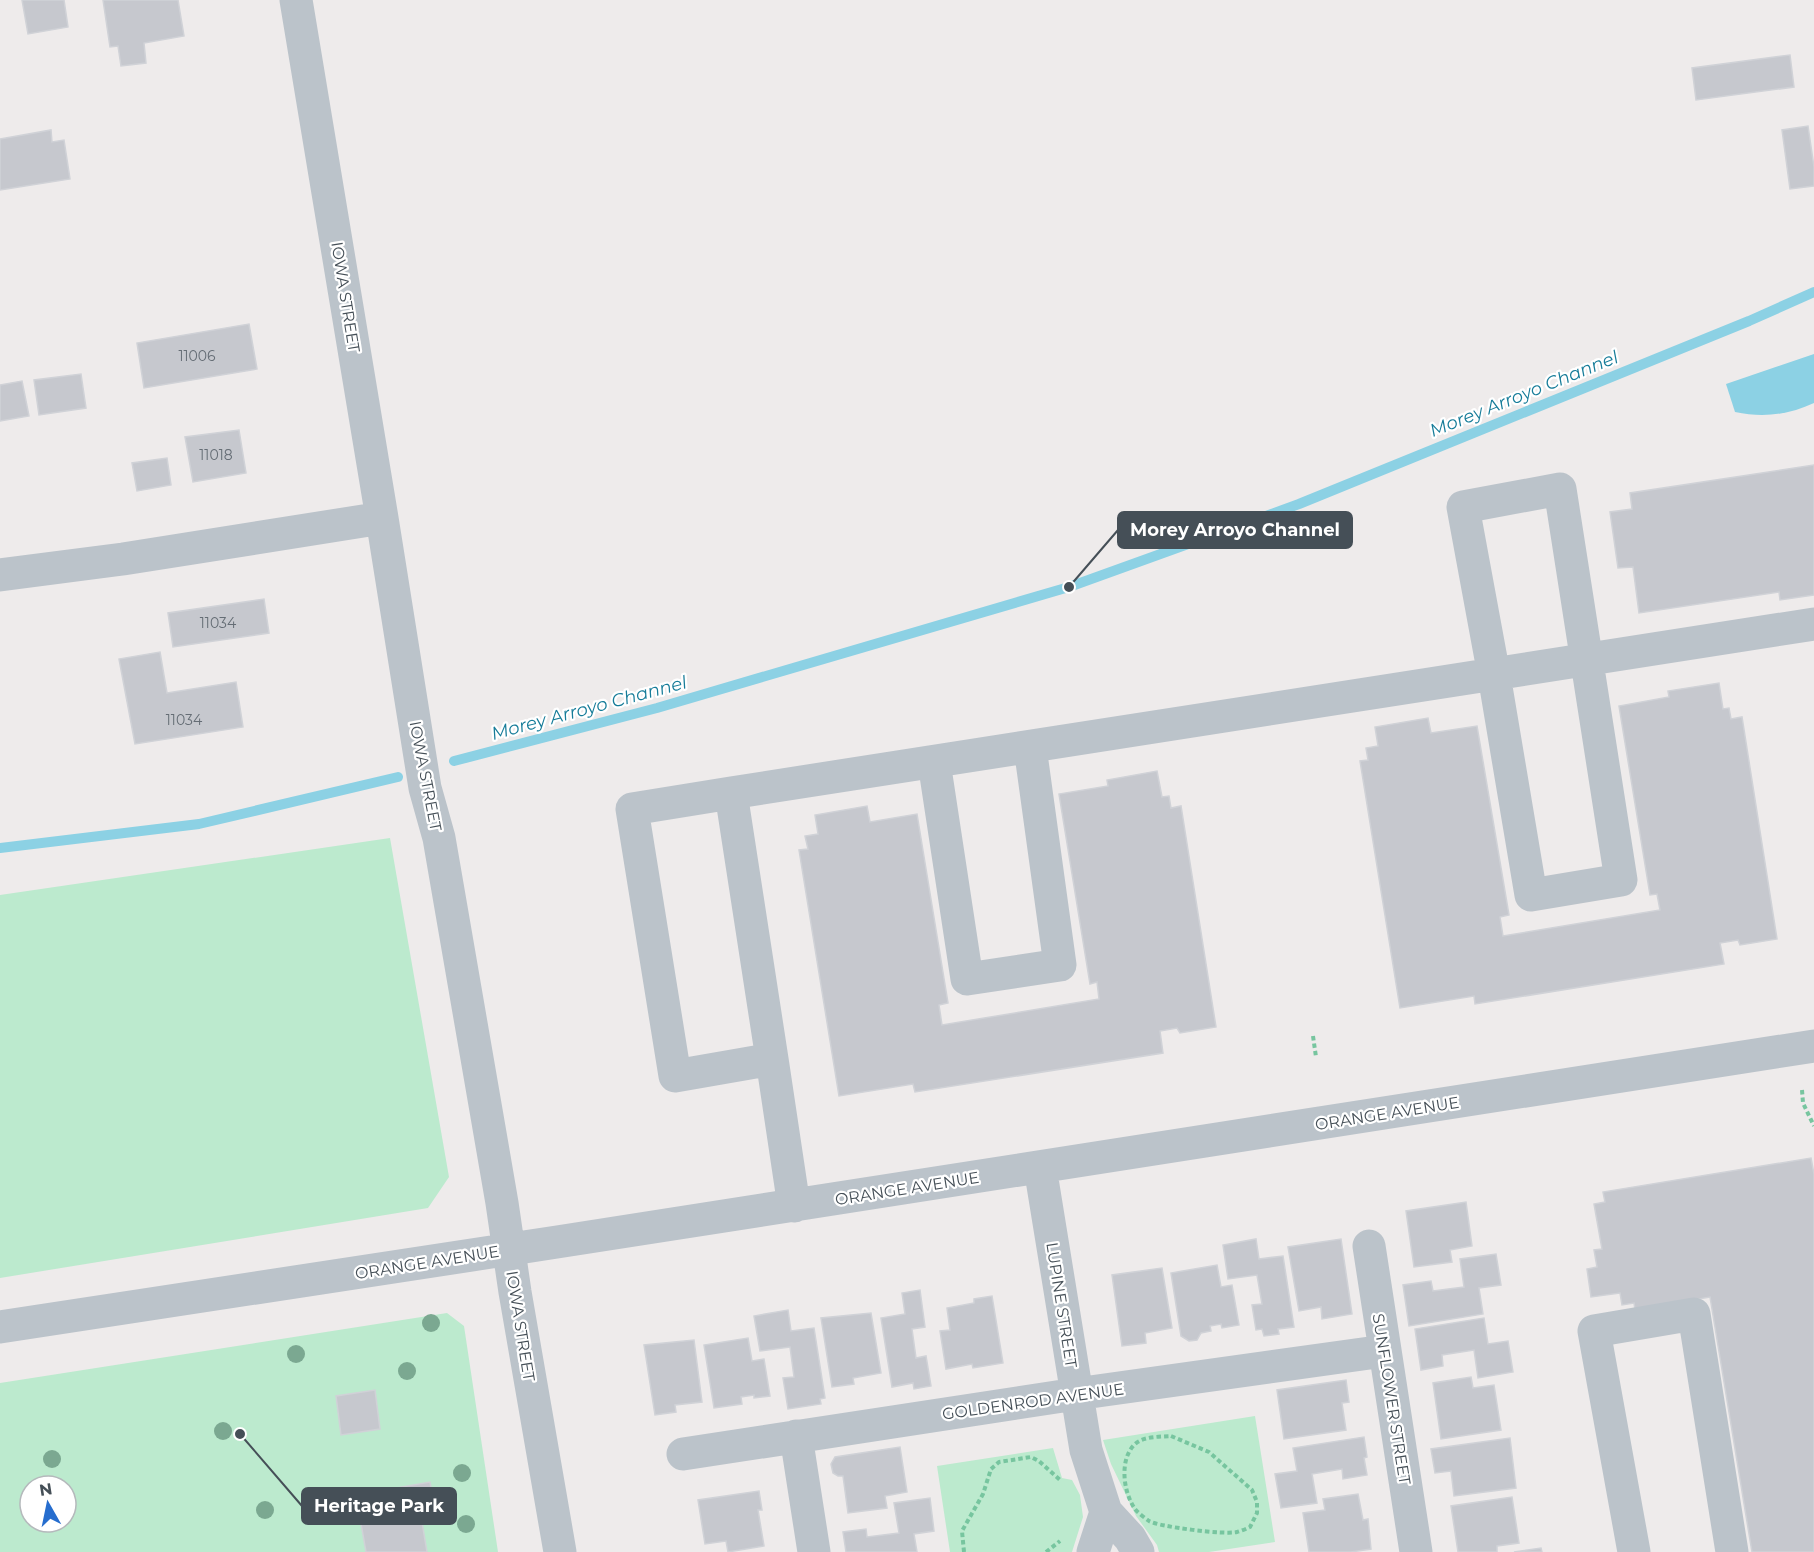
<svg xmlns="http://www.w3.org/2000/svg" width="1814" height="1552" viewBox="0 0 1814 1552" font-family="Montserrat,sans-serif">
<rect width="100%" height="100%" fill="#eeebeb"/>
<!-- green -->
<path fill="#bceace" fill-rule="evenodd" d="M 390,838 L 449,1177 L 428,1208 L 0,1278 L 0,895 Z
M 447,1313 L 464,1326 L 498,1552 L 0,1552 L 0,1383 ZM 30,1486 L 66,1486 L 66,1522 L 30,1522 Z
M 1255,1416 L 1275,1542 L 1209,1552 L 1159,1552 L 1157,1545 L 1136,1516 L 1111,1464 L 1103,1440 Z
M 1053,1448 L 1062,1478 L 1072,1480 L 1080,1495 L 1083,1517 L 1072,1552 L 950,1552 L 937,1466 Z"/>
<!-- water -->
<path fill="#8cd1e4" d="M 1814,354 L 1814,403 C 1788,415 1763,418 1735,412 L 1726,384 Z"/>
<g fill="none" stroke-linecap="round" stroke-linejoin="round">
<!-- stream -->
<path stroke="#8cd1e4" stroke-width="10" d="M 454,761 L 657,708 L 1069,587 L 1299,504 L 1749,321 L 1814,292
M 0,848 L 199,824 L 398,777"/>
</g>
<!-- building -->
<path fill="#c6c8ce" stroke="#d0d2d7" stroke-width="1.5" d="M 22,0 L 64,0 L 68,27 L 28,34 Z
M 103,0 L 178,0 L 184,36 L 144,43 L 146,63 L 121,66 L 118,46 L 110,47 Z
M 1790,55 L 1794,87 L 1696,100 L 1692,68 Z
M 1808,126 L 1814,167 L 1814,186 L 1790,189 L 1782,130 Z
M 51,130 L 52,142 L 64,140 L 70,179 L 0,190 L 0,139 Z
M 249,324 L 257,369 L 144,388 L 137,343 Z
M 81,374 L 86,408 L 39,415 L 34,380 Z
M 22,381 L 29,416 L 0,421 L 0,385 Z
M 239,430 L 246,473 L 193,482 L 185,437 Z
M 167,458 L 171,485 L 137,491 L 132,463 Z
M 1814,465 L 1814,595 L 1780,600 L 1779,592 L 1639,613 L 1633,567 L 1618,568 L 1610,512 L 1632,509 L 1630,493 Z
M 264,599 L 269,633 L 173,647 L 168,613 Z
M 160,652 L 167,693 L 236,682 L 243,727 L 135,744 L 119,659 Z
M 1719,683 L 1723,709 L 1729,708 L 1731,719 L 1742,717 L 1777,939 L 1740,945 L 1738,940 L 1720,943 L 1724,964 L 1475,1004 L 1474,996 L 1400,1008 L 1360,761 L 1368,760 L 1366,748 L 1378,746 L 1375,727 L 1428,718 L 1431,733 L 1477,726 L 1509,915 L 1500,917 L 1503,936 L 1660,910 L 1657,894 L 1650,895 L 1619,706 L 1669,697 L 1668,691 Z
M 1157,771 L 1162,797 L 1169,796 L 1171,808 L 1181,806 L 1216,1027 L 1180,1033 L 1177,1028 L 1160,1031 L 1163,1053 L 915,1092 L 913,1084 L 839,1096 L 799,850 L 808,849 L 805,836 L 818,834 L 815,815 L 867,806 L 870,822 L 917,814 L 948,1003 L 939,1005 L 942,1025 L 1099,999 L 1097,982 L 1090,984 L 1059,794 L 1108,786 L 1107,780 Z
M 1811,1158 L 1814,1174 L 1814,1552 L 1752,1552 L 1710,1297 L 1635,1310 L 1634,1303 L 1622,1305 L 1620,1293 L 1591,1297 L 1587,1269 L 1597,1267 L 1594,1250 L 1602,1249 L 1594,1204 L 1605,1202 L 1603,1192 Z
M 1466,1202 L 1472,1246 L 1450,1250 L 1452,1262 L 1414,1267 L 1406,1211 Z
M 1256,1239 L 1259,1259 L 1283,1256 L 1294,1327 L 1278,1329 L 1279,1334 L 1264,1336 L 1262,1329 L 1256,1330 L 1252,1305 L 1262,1304 L 1257,1275 L 1228,1279 L 1223,1245 Z
M 1341,1239 L 1352,1314 L 1322,1319 L 1321,1307 L 1299,1311 L 1288,1247 Z
M 1496,1254 L 1501,1285 L 1479,1288 L 1483,1314 L 1409,1326 L 1403,1285 L 1431,1281 L 1433,1291 L 1464,1287 L 1460,1259 Z
M 1217,1265 L 1221,1287 L 1232,1285 L 1239,1325 L 1222,1328 L 1221,1324 L 1210,1326 L 1211,1331 L 1201,1333 L 1197,1340 L 1189,1341 L 1181,1336 L 1171,1273 Z
M 1162,1268 L 1172,1328 L 1145,1333 L 1146,1343 L 1122,1346 L 1112,1275 Z
M 920,1290 L 925,1327 L 912,1329 L 916,1358 L 926,1356 L 931,1386 L 914,1389 L 913,1383 L 892,1387 L 881,1318 L 905,1314 L 902,1293 Z
M 992,1296 L 1003,1363 L 973,1368 L 972,1364 L 946,1369 L 940,1331 L 950,1330 L 947,1308 L 974,1303 L 974,1299 Z
M 788,1310 L 791,1331 L 814,1328 L 825,1398 L 820,1399 L 821,1404 L 788,1409 L 783,1378 L 794,1377 L 790,1347 L 760,1351 L 754,1316 Z
M 871,1313 L 881,1373 L 853,1378 L 854,1384 L 832,1387 L 821,1318 Z
M 1484,1318 L 1488,1344 L 1508,1341 L 1513,1372 L 1478,1378 L 1474,1350 L 1442,1355 L 1443,1366 L 1421,1370 L 1415,1329 Z
M 748,1338 L 752,1361 L 764,1359 L 770,1396 L 754,1398 L 754,1395 L 741,1397 L 742,1404 L 714,1408 L 704,1345 Z
M 694,1340 L 702,1402 L 675,1405 L 676,1412 L 655,1415 L 644,1345 Z
M 1471,1377 L 1473,1388 L 1494,1385 L 1501,1430 L 1441,1439 L 1433,1383 Z
M 1346,1380 L 1349,1402 L 1342,1403 L 1346,1430 L 1284,1439 L 1277,1390 Z
M 375,1390 L 380,1429 L 341,1435 L 336,1396 Z
M 1364,1437 L 1367,1457 L 1364,1458 L 1367,1475 L 1343,1479 L 1342,1469 L 1312,1474 L 1317,1503 L 1281,1508 L 1275,1474 L 1297,1471 L 1293,1448 Z
M 1510,1438 L 1516,1488 L 1454,1496 L 1451,1471 L 1435,1473 L 1431,1449 Z
M 900,1447 L 907,1492 L 885,1496 L 887,1508 L 848,1513 L 843,1476 L 838,1476 L 833,1473 L 831,1464 L 835,1457 Z
M 430,1482 L 435,1508 L 420,1510 L 427,1552 L 366,1552 L 356,1495 Z
M 759,1491 L 762,1510 L 758,1510 L 764,1546 L 728,1552 L 726,1541 L 705,1544 L 698,1500 Z
M 1358,1494 L 1363,1520 L 1368,1519 L 1371,1549 L 1351,1552 L 1309,1552 L 1303,1513 L 1325,1510 L 1323,1499 Z
M 1512,1497 L 1519,1543 L 1497,1546 L 1497,1552 L 1458,1552 L 1451,1506 Z
M 930,1498 L 934,1531 L 914,1534 L 917,1552 L 846,1552 L 843,1532 L 866,1529 L 867,1537 L 899,1533 L 894,1503 Z
M 1541,1548 L 1542,1552 L 1514,1552 Z"/>
<g fill="none" stroke-linecap="round" stroke-linejoin="round">
<!-- path -->
<path stroke="#77c59f" stroke-width="4" stroke-dasharray="4.5 3" stroke-linecap="butt" d="M 1313,1036 L 1316,1057
M 1802,1090 L 1803,1103 L 1814,1126
M 1171,1436 L 1209,1452 L 1252,1490 L 1257,1502 L 1257,1513 L 1250,1527 C 1246,1529 1241,1531 1237,1532 C 1226,1535 1159,1527 1149,1521 C 1145,1518 1138,1513 1135,1509 C 1123,1492 1119,1459 1135,1444 C 1144,1436 1159,1437 1171,1436 Z
M 964,1552 L 962,1531 L 983,1494 L 991,1469 L 999,1462 L 1031,1457 L 1039,1461 L 1060,1480
M 1046,1552 L 1060,1541"/>
<!-- minor -->
<path stroke="#bbc3ca" stroke-width="33" d="M 296,0 L 382,518 L 425,788 L 439,838 L 502,1203 L 515,1292 L 560,1552
M 1560,489 L 1621,880 L 1531,895 L 1494,675 L 1463,507 Z
M 0,575 L 123,559 L 382,518
M 934,762 L 967,979 L 1060,965 L 1030,747
M 731,793 L 772,1059 L 675,1076 L 632,809 L 731,793 L 1814,624
M 772,1059 L 794,1206
M 1040,1167 L 1086,1450 L 1106,1512 L 1130,1538 L 1138,1552
M 1369,1246 L 1416,1552
M 0,1327 L 557,1242 L 1814,1046
M 796,1436 L 814,1552
M 683,1454 L 1076,1394 L 1384,1351
M 1093,1552 L 1106,1512
M 1634,1552 L 1594,1331 L 1694,1314 L 1732,1552"/>
</g>
<!-- trees -->
<g fill="#7ba891">
<circle cx="431" cy="1323" r="9"/>
<circle cx="296" cy="1354" r="9"/>
<circle cx="407" cy="1371" r="9"/>
<circle cx="223" cy="1431" r="9"/>
<circle cx="52" cy="1459" r="9"/>
<circle cx="462" cy="1473" r="9"/>
<circle cx="265" cy="1510" r="9"/>
<circle cx="466" cy="1524" r="9"/>
</g>
<g text-anchor="middle" stroke-width="4.5" stroke-linejoin="round" paint-order="stroke">
<!-- number labels -->
<g font-size="14" fill="#656d75">
<text x="197" y="361">11006</text>
<text x="216" y="460">11018</text>
<text x="218" y="628">11034</text>
<text x="184" y="725">11034</text>
</g>
<!-- street labels -->
<g font-size="16" fill="#454f57" stroke="#fff">
<text transform="translate(346 297) rotate(81)" y="6">IOWA STREET</text>
<text transform="translate(426 776) rotate(79)" y="6">IOWA STREET</text>
<text transform="translate(1387 1113) rotate(-9)" y="6">ORANGE AVENUE</text>
<text transform="translate(907 1188) rotate(-9)" y="6">ORANGE AVENUE</text>
<text transform="translate(427 1262) rotate(-9)" y="6">ORANGE AVENUE</text>
<text transform="translate(1062 1305) rotate(81)" y="6">LUPINE STREET</text>
<text transform="translate(521 1326) rotate(81)" y="6">IOWA STREET</text>
<text transform="translate(1392 1399) rotate(81)" y="6">SUNFLOWER STREET</text>
<text transform="translate(1033 1401) rotate(-8)" y="6">GOLDENROD AVENUE</text>
</g>
<!-- water labels -->
<g font-size="18" font-style="italic" fill="#167c99" stroke="#fff">
<text transform="translate(1524 394) rotate(-22)" y="6">Morey Arroyo Channel</text>
<text transform="translate(589 708) rotate(-15)" y="6">Morey Arroyo Channel</text>
</g>
</g>
<!-- callouts -->
<path fill="none" stroke="#454f57" stroke-width="2" d="M1069 587L1118 530M240 1434L302 1506"/>
<g fill="#454f57" stroke="#fff" stroke-width="2">
<circle cx="1069" cy="587" r="6"/>
<circle cx="240" cy="1434" r="6"/>
</g>
<g fill="#454f57" stroke="#454f57" stroke-width="2">
<rect x="1118" y="512" width="234" height="36" rx="6"/>
<rect x="302" y="1488" width="154" height="36" rx="6"/>
</g>
<g font-size="18" text-anchor="middle" font-weight="bold" fill="#fff">
<text x="1235" y="536">Morey Arroyo Channel</text>
<text x="379" y="1512">Heritage Park</text>
</g>
<!-- north arrow -->
<g transform="translate(48 1504) rotate(351)"><circle r="28" fill="#ffffff" stroke="#b5b9bc" stroke-width="1.5"/>
<path d="M0-4.5L10 22L0 15L-10 22Z" fill="#266dce"/>
<text y="-9" font-size="16" font-weight="bold" text-anchor="middle" fill="#454f57">N</text>
</g>
</svg>
